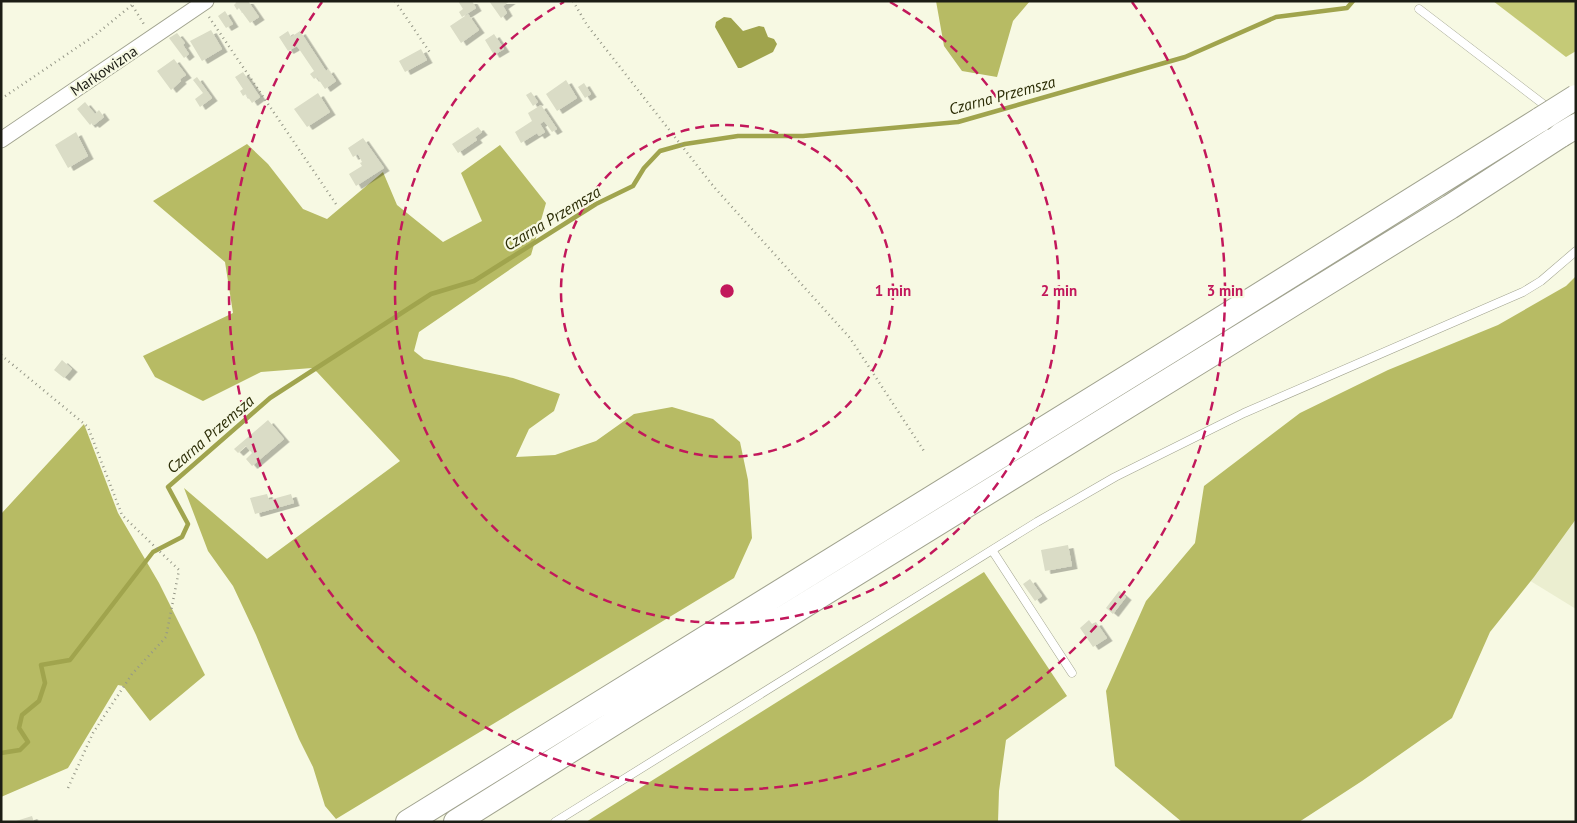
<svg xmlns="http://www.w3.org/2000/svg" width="1577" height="823" viewBox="0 0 1577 823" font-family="'PT Sans',sans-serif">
<defs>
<filter id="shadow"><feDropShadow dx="5.5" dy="3" stdDeviation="0" flood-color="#0004"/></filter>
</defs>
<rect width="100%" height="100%" fill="#f7f9e3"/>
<!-- built -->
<path fill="#ebeed0" d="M 1576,510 L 1576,609 L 1524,577 Z"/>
<!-- green -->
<path fill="#c5ca77" d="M 1493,1 L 1576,1 L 1576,51 L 1566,57 Z"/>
<!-- forest -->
<path fill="#b7bb64" d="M 936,1 L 1030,1 L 1013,21 L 997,77 L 962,71 L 944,46 Z
M 247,144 L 268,164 L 303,209 L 327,219 L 383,172 L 397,205 L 443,242 L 482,221 L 461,173 L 500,145 L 546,203 L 531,255 L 419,332 L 414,351 L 424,359 L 513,378 L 560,394 L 554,411 L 529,429 L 516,457 L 555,455 L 596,441 L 634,414 L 672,407 L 713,419 L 740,442 L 748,480 L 752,538 L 734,578 L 336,819 L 325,806 L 313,767 L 299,739 L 256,635 L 233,586 L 208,551 L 184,488 L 267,559 L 400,461 L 317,372 L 312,368 L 261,372 L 203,401 L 155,377 L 143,356 L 233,313 L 225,262 L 153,201 Z
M 1576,276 L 1576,519 L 1534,577 L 1490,632 L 1452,718 L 1362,781 L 1299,822 L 1182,822 L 1115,766 L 1106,691 L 1146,601 L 1195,543 L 1204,486 L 1300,413 L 1388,370 L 1498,325 L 1566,286 Z
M 84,424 L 118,513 L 159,583 L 205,675 L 150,721 L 123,686 L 118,685 L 68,768 L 1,797 L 1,514 Z
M 984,572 L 1067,696 L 1006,740 L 999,791 L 998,822 L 586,822 Z"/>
<!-- water -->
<path fill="#a0a44d" d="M 724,17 L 731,18 L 743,31 L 759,26 L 764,27 L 768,37 L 774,39 L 777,44 L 773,52 L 741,68 L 738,68 L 715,27 L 716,22 Z"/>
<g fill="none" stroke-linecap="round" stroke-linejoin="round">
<!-- stream -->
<path stroke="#a0a44d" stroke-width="4.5" d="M 1,753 L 20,750 L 28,742 L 19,728 L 22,715 L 39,701 L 45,683 L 41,665 L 70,660 L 153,552 L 182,537 L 188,524 L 168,487 L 270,398 L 431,294 L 474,281 L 596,204 L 633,186 L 644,168 L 660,151 L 685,144 L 738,136 L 803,136 L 958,122 L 1185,57 L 1276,17 L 1347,8 L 1353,1"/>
</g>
<!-- building -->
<path fill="#dadcc6" filter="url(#shadow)" d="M 235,1 L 248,1 L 259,17 L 250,23 L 239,8 L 237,10 L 234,5 L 236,3 Z
M 458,1 L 472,1 L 476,8 L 462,17 L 459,12 L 463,9 Z
M 489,1 L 510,1 L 503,6 L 507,13 L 501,18 Z
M 225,11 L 233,24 L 226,28 L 218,16 Z
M 468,14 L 479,30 L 461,43 L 450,26 Z
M 211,30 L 222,49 L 202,61 L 190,41 Z
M 288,31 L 291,37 L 300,31 L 326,71 L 328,69 L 336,81 L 325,89 L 317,77 L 314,79 L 310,74 L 314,71 L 297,46 L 288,51 L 279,37 Z
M 177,33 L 185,43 L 183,45 L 189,54 L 184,58 L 169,38 Z
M 494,34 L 504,49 L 494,55 L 485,40 Z
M 421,49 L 427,60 L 405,72 L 399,61 Z
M 174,59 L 186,75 L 180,79 L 181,81 L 171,90 L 157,71 Z
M 243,72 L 260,97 L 252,103 L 246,94 L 243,96 L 240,91 L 243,89 L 235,77 Z
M 197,77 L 212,98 L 200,107 L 195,99 L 203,93 L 193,80 Z
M 566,80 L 577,98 L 557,111 L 546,94 Z
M 584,83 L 591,94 L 585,98 L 578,87 Z
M 531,92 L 538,102 L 533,106 L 526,95 Z
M 318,93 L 330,112 L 307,127 L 294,109 Z
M 85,102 L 95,114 L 99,110 L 104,117 L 94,125 L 92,123 L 90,125 L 77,109 Z
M 541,105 L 557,129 L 552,132 L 544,121 L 540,124 L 545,132 L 539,136 L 537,133 L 521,143 L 515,132 L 532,121 L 528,113 Z
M 478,127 L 482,132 L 475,137 L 477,140 L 458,153 L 452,144 Z
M 76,132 L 88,156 L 68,168 L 55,145 Z
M 363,138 L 384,168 L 356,186 L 349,174 L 362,166 L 360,163 L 362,162 L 358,154 L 353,157 L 348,148 Z
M 62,360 L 72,369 L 64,378 L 54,370 Z
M 268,420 L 284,439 L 252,466 L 246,459 L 252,453 L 246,446 L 238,453 L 234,449 Z
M 267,494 L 269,500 L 291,494 L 294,503 L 255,514 L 250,498 Z
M 1068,545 L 1072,566 L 1045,571 L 1041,550 Z
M 1030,579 L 1042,596 L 1035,601 L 1023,584 Z
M 1119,591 L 1126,597 L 1113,614 L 1106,608 Z
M 1089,620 L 1092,624 L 1096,622 L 1107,638 L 1093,647 L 1080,628 Z
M 32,816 L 34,822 L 16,822 L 16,821 Z"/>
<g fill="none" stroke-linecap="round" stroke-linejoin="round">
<defs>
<path id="lane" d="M 1419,9 L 1551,110
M 992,550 L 1072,673
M 555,822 L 1037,522 L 1115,477 L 1244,413 L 1523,292 L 1541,281 L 1576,251"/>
<path id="street" d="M 1,140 L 206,1"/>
<path id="primary" d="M 408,822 L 1181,344 L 1541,119
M 456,822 L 633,711 L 1450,207 L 1561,135"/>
</defs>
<!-- lane casing -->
<use href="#lane" stroke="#a1a38f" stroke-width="9"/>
<!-- street casing -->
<use href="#street" stroke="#a1a38f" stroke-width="17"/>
<!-- primary casing -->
<use href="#primary" stroke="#a1a38f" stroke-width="26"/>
<!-- path -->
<path stroke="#959787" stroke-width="2.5" stroke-dasharray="1 4" stroke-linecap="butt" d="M 133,1 L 132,5 L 145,26
M 395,1 L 431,54
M 573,1 L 587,25 L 714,187 L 850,338 L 924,451
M 209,17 L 336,204
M 1,99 L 94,36 L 132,5
M 1,355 L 88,427 L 122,515 L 179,570 L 166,637 L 132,674 L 93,733 L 68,788"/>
<!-- lane -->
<use href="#lane" stroke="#fff" stroke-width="8"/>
<!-- street -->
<use href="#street" stroke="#fff" stroke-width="15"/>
<!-- primary -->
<use href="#primary" stroke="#fff" stroke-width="24"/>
<defs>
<path id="primary-bridge" d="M 1541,119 L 1576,97
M 1561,135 L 1576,126"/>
</defs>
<!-- primary-bridge casing -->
<use href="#primary-bridge" stroke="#a1a38f" stroke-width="26" stroke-linecap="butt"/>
<!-- primary-bridge -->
<use href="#primary-bridge" stroke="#fff" stroke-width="24"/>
</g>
<!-- distance rings -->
<g fill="none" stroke="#c2185b" stroke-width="2.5" stroke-dasharray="9 6">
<circle cx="727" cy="291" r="166"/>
<path d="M890 2A332 332 0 1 1 564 2"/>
<path d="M1132 2A498 498 0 1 1 322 2"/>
</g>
<g text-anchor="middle" stroke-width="4.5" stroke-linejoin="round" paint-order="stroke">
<!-- street labels -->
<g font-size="15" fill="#1c1d15" stroke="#f7f9e3">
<text transform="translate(104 71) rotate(-34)" y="5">Markowizna</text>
</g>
<!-- water labels -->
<g font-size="16" font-style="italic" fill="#2c2d06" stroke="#f7f9e3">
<text transform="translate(1002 95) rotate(-15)" y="6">Czarna Przemsza</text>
<text transform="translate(552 218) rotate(-31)" y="6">Czarna Przemsza</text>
<text transform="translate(210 434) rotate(-41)" y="6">Czarna Przemsza</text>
</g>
</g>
<circle cx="727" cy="291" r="8" fill="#c2185b" stroke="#f7f9e3" stroke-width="2.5"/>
<g font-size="15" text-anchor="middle" font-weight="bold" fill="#c2185b" stroke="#f7f9e3" stroke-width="4.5" stroke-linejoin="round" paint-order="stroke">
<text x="893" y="296">1 min</text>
<text x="1059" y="296">2 min</text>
<text x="1225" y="296">3 min</text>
</g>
<!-- border -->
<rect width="1577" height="823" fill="none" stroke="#1c1d15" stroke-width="5"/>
</svg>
